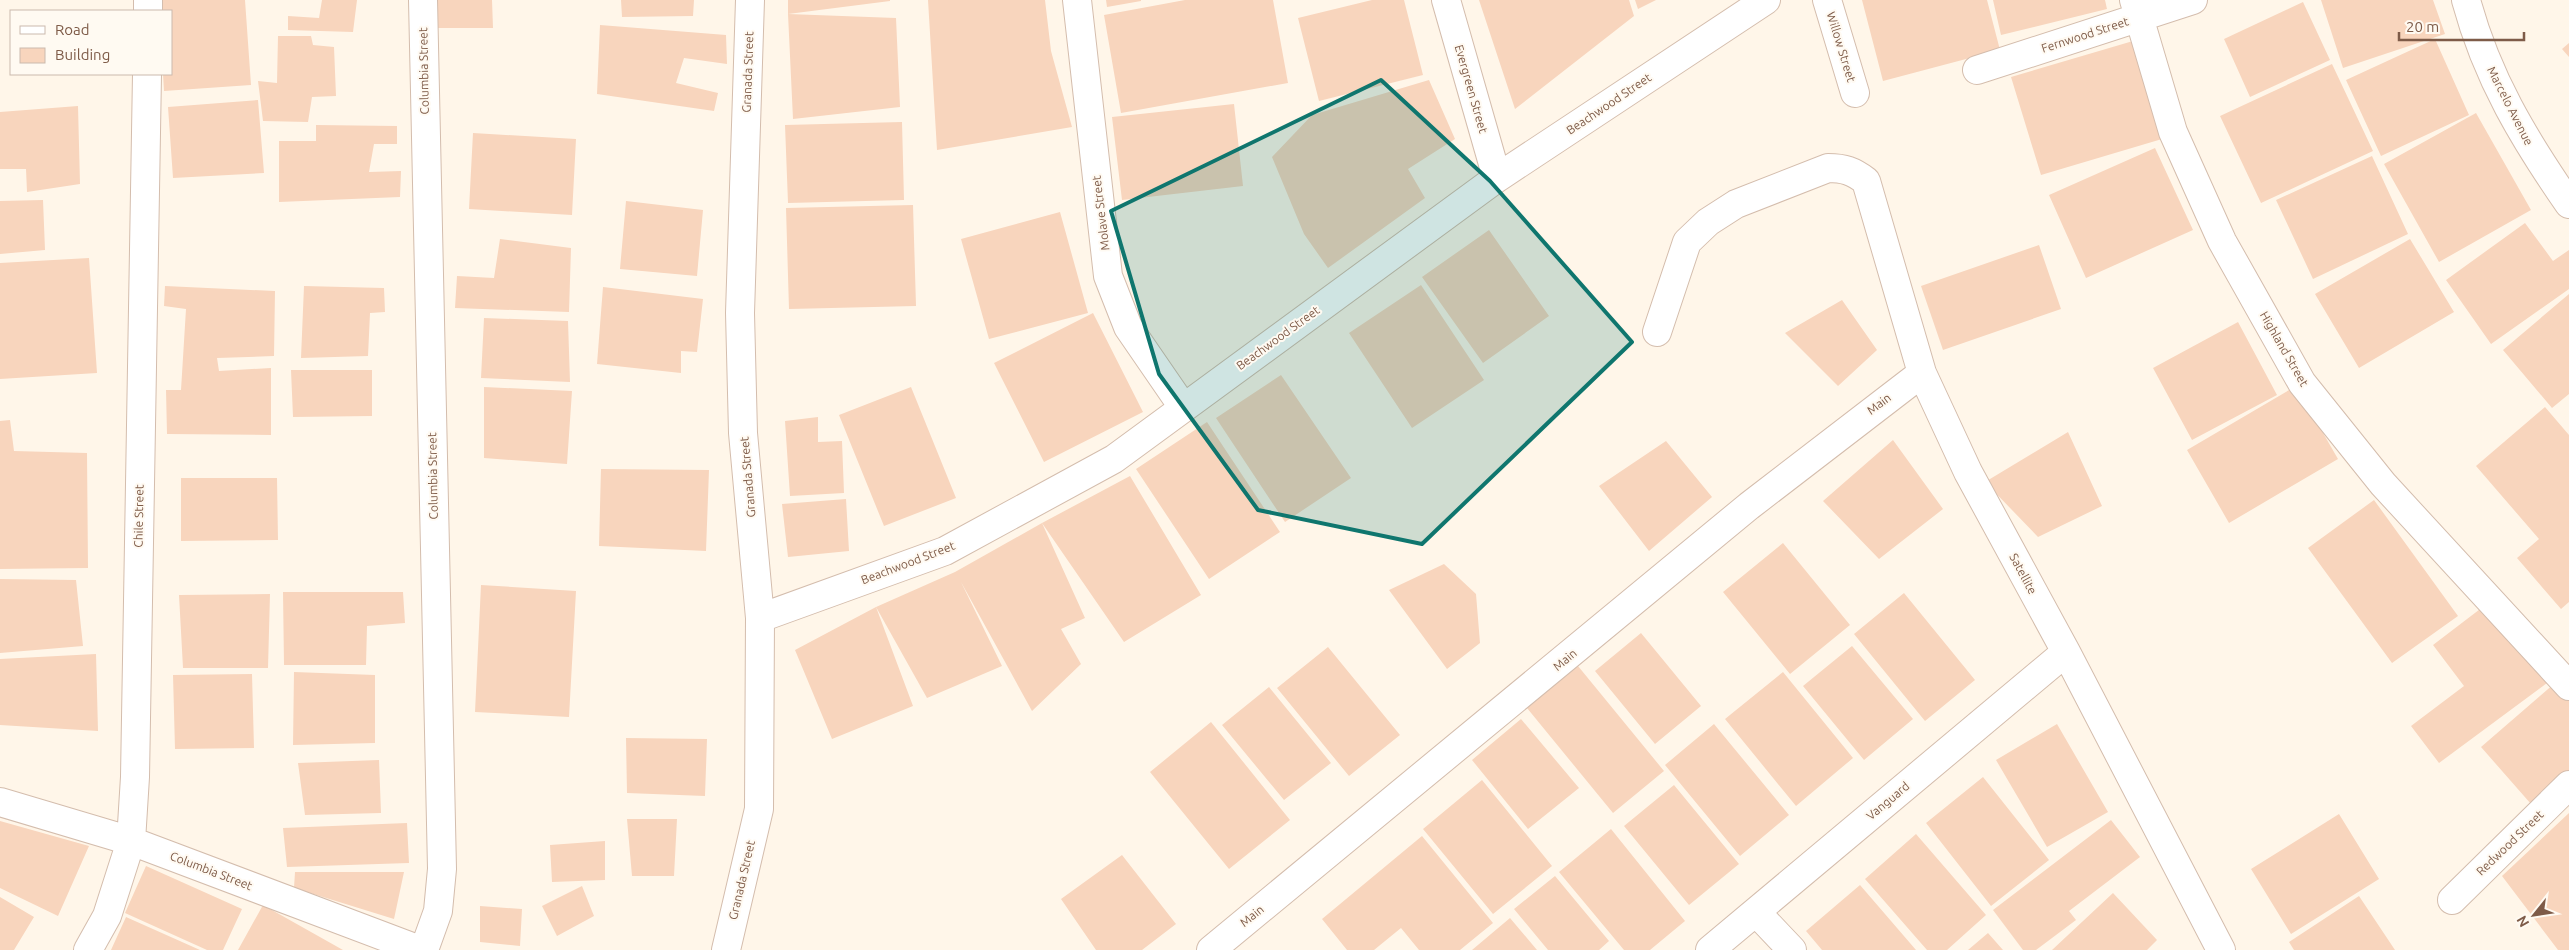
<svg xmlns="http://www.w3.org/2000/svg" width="2569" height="950" viewBox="0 0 2569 950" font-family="Ubuntu,sans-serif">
<rect width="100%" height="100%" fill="#fff6e9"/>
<!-- building -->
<path fill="#f8d5bd" d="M 158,0 L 245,0 L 251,85 L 164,91 L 163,74 L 171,74 L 171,11 L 159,11 Z
M 322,0 L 357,0 L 353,32 L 288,30 L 288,16 L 319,18 Z
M 424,0 L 492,0 L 493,28 L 425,28 Z
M 621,0 L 694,0 L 693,16 L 622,17 Z
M 788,0 L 890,0 L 890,1 L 788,14 Z
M 928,0 L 1045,0 L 1051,51 L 1072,127 L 937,150 Z
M 1106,0 L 1141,0 L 1141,1 L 1107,7 Z
M 1185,0 L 1273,0 L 1288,83 L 1121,113 L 1104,15 Z
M 1372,0 L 1404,0 L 1423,75 L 1319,101 L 1298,18 Z
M 1479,0 L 1629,0 L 1634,16 L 1515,109 Z
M 1635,0 L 1656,0 L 1638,9 Z
M 1862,0 L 1987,0 L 2000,50 L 1883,81 Z
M 1993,0 L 2105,0 L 2107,9 L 2001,35 Z
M 2321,0 L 2433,0 L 2445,34 L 2343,68 Z
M 2303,2 L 2330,60 L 2250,97 L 2224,39 Z
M 788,14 L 896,18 L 900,107 L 793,119 Z
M 600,25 L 726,35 L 727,64 L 684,58 L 676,83 L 718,93 L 714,111 L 597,94 Z
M 278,36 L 311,36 L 313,45 L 334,47 L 336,96 L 312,97 L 308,122 L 263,121 L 258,81 L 277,83 Z
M 2435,39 L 2469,115 L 2381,156 L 2346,80 Z
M 2133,41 L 2162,139 L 2041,175 L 2011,77 Z
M 2569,43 L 2569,57 L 2562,49 Z
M 2332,64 L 2373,151 L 2261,203 L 2220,116 Z
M 1429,80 L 1455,139 L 1408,169 L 1425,198 L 1328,268 L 1304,234 L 1272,157 L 1312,115 Z
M 258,100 L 264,173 L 173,178 L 168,107 Z
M 1234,104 L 1243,186 L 1122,200 L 1112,117 Z
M 78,106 L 80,184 L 27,192 L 26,169 L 0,169 L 0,112 Z
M 2476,113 L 2531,210 L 2439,262 L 2384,164 Z
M 902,122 L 904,200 L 788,203 L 785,125 Z
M 316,125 L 397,126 L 397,144 L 374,144 L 369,172 L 401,171 L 400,197 L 279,202 L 279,141 L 316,141 Z
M 473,133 L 576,139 L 572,215 L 469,209 Z
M 2155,148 L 2193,230 L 2086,278 L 2049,195 Z
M 2372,156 L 2408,234 L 2313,279 L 2276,200 Z
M 43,200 L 45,250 L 0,254 L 0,201 Z
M 626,201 L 703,210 L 697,276 L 620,269 Z
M 913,205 L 916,306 L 789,309 L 786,208 Z
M 1060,212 L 1088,313 L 989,339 L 961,239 Z
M 2525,223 L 2553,261 L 2569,250 L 2569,289 L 2491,344 L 2446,280 Z
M 1489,230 L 1549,316 L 1483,363 L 1422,277 Z
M 500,239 L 571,248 L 569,312 L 455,308 L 457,276 L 494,278 Z
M 2410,239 L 2454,312 L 2359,368 L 2315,294 Z
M 2039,245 L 2061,309 L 1943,350 L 1921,286 Z
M 89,258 L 97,373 L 0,379 L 0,263 Z
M 1421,285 L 1484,380 L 1412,428 L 1349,333 Z
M 165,286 L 275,291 L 274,356 L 217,358 L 219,371 L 271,368 L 271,435 L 167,434 L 166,390 L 181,390 L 186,309 L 164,306 Z
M 304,286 L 384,288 L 385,312 L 370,313 L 368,356 L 301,358 Z
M 603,287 L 703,299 L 697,352 L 681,351 L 681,373 L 597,364 Z
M 2569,294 L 2569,394 L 2552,408 L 2503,350 Z
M 1842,300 L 1877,350 L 1838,386 L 1785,333 Z
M 1093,313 L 1143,412 L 1044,462 L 994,363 Z
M 484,318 L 568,321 L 570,382 L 481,378 Z
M 2238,322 L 2277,395 L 2192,440 L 2153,368 Z
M 291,370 L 372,370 L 372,416 L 293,417 Z
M 1281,375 L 1351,478 L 1285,522 L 1216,418 Z
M 2296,386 L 2338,459 L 2229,523 L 2187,450 Z
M 484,387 L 572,391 L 567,464 L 484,458 Z
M 911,387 L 956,498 L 884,526 L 839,415 Z
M 2545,407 L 2569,435 L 2569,602 L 2561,609 L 2517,558 L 2539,539 L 2476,466 Z
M 818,417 L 818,442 L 842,441 L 844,493 L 790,496 L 785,421 Z
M 10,420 L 14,451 L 87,453 L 88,568 L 0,569 L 0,421 Z
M 1207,422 L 1280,532 L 1209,579 L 1136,469 Z
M 2068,432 L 2102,506 L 2038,537 L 1985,482 Z
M 1893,440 L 1943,509 L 1879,559 L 1823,501 Z
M 1666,441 L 1712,497 L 1649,551 L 1599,486 Z
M 601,469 L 709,470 L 706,551 L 599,546 Z
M 1130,476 L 1201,595 L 1124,642 L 1042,523 L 1085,618 L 1061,629 L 1081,664 L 1032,711 L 961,582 L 1002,666 L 927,698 L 876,607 L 955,572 L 1042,523 Z
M 181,478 L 277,478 L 278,540 L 181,541 Z
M 846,499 L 849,551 L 788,557 L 782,504 Z
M 2374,500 L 2458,616 L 2392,663 L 2308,548 Z
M 1783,543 L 1850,625 L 1790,674 L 1723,592 Z
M 1444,564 L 1476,594 L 1480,643 L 1447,669 L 1389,590 Z
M 0,579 L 76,580 L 83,646 L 0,653 Z
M 481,585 L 576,591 L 569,717 L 475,712 Z
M 283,592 L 403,592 L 405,623 L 367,626 L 366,665 L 284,665 Z
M 1904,593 L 1975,680 L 1925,721 L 1854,634 Z
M 270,594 L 268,668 L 183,668 L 179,595 Z
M 2488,603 L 2547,683 L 2439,763 L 2411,726 L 2464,686 L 2433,645 Z
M 876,607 L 913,706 L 832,739 L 795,650 Z
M 1641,633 L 1701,706 L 1655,744 L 1595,671 Z
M 1852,646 L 1913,719 L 1864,760 L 1803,686 Z
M 1328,647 L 1400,735 L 1349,776 L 1277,688 Z
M 96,654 L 98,731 L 0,725 L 0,659 Z
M 1578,666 L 1664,771 L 1613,813 L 1527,708 Z
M 294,672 L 375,675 L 375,743 L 293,745 Z
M 1783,672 L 1853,758 L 1796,806 L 1725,719 Z
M 252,674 L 254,748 L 175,749 L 173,675 Z
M 2555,683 L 2569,699 L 2569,770 L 2531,804 L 2481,747 Z
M 1269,687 L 1331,763 L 1284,800 L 1222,725 Z
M 1521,719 L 1579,788 L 1528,829 L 1472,760 Z
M 1211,722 L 1290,820 L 1229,869 L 1150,772 Z
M 1714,724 L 1789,815 L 1740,856 L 1665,765 Z
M 2057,724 L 2108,812 L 2047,847 L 1996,760 Z
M 626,738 L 707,739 L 705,796 L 627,793 Z
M 379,760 L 381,813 L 305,815 L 298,763 Z
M 1983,777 L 2049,860 L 1991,906 L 1926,823 Z
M 1482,780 L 1552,866 L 1493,914 L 1423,829 Z
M 1674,785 L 1739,864 L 1689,905 L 1624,826 Z
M 2569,813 L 2569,950 L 2558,950 L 2502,876 Z
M 2339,814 L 2379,879 L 2291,934 L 2251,869 Z
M 627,819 L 677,819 L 674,876 L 632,876 Z
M 2111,820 L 2140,857 L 2069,911 L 2076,920 L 2036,950 L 2023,950 L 1993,910 Z
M 0,821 L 89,846 L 58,916 L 0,888 Z
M 407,823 L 409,863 L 287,867 L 283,828 Z
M 1611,829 L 1685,921 L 1650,950 L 1624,950 L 1559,872 Z
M 1916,834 L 1986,915 L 1947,950 L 1927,950 L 1865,879 Z
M 1422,836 L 1493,923 L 1460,950 L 1419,950 L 1401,928 L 1374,950 L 1347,950 L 1322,919 Z
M 605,841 L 605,880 L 552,882 L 550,845 Z
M 1122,855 L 1176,924 L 1142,950 L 1096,950 L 1061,899 Z
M 146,866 L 242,909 L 223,950 L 207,950 L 125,913 Z
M 295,872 L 404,872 L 394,919 L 294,888 Z
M 1555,876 L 1609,941 L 1599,950 L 1548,950 L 1514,909 Z
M 1860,885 L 1916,950 L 1822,950 L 1806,931 Z
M 582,886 L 594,916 L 557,936 L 542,906 Z
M 2113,893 L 2157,940 L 2147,950 L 2052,950 Z
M 2359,896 L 2395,950 L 2294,950 L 2289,942 Z
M 0,897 L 34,917 L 14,950 L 0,950 Z
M 263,905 L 343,950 L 238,950 Z
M 480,906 L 522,909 L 520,946 L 480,942 Z
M 126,917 L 200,950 L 111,950 Z
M 1510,918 L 1537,950 L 1472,950 Z
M 1988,933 L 2003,950 L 1968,950 Z"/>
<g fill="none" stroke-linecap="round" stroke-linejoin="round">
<defs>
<path id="minor" d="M 423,0 L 442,869 L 438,911 L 424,950
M 1077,0 L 1108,276 L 1128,327 L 1183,407
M 1446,0 L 1497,178
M 1827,0 L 1855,93
M 2134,0 L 2173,132 L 2222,241 L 2302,383 L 2383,484 L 2569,686
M 148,11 L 148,0
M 1977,70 L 2193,0
M 1657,332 L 1687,242 L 1708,222 L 1736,204 L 1828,168 C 1844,168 1853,171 1866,181 L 1922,373 L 1968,472 L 2066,652 L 2221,950
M 760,618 L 945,551 L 1114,459 L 1497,178 L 1766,0
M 0,802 L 131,841 L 420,950
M 2452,900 L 2569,785
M 1756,912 L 1792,950
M 88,950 L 107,916 L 131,841 L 135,777 L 147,74
M 726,950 L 759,809 L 760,618 L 743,433 L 740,313 L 750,0
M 1211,950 L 1749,506 L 1922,373
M 1710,950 L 2066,652"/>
<path id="tertiary" d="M 2466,0 C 2487,78 2524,139 2569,204"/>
</defs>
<!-- minor casing -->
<use href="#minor" stroke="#d4bdad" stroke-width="30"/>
<!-- tertiary casing -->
<use href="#tertiary" stroke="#d4bdad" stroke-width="30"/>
<!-- minor -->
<use href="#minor" stroke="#fff" stroke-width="28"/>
<!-- tertiary -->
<use href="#tertiary" stroke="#fff" stroke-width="28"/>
</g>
<!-- marked area -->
<path fill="#0f766e" fill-opacity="0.2" stroke="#0f766e" stroke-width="4" stroke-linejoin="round" d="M 1381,80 L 1490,181 L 1632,342 L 1422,544 L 1258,510 L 1159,374 L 1111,211 Z"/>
<g text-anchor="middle" stroke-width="4" stroke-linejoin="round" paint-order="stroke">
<!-- street labels -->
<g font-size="12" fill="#7e5b48" stroke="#fffaf2">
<text transform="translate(2085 35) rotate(-18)" y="4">Fernwood Street</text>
<text transform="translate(1841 47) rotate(73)" y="4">Willow Street</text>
<text transform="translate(424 71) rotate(-91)" y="4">Columbia Street</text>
<text transform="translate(748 72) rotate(-88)" y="4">Granada Street</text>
<text transform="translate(1471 89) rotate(74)" y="4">Evergreen Street</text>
<text transform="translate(1609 104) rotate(-34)" y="4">Beachwood Street</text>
<text transform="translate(2510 106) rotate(63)" y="4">Marcelo Avenue</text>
<text transform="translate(1101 213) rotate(-97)" y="4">Molave Street</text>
<text transform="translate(1278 338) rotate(-36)" y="4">Beachwood Street</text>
<text transform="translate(2284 349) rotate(60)" y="4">Highland Street</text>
<text transform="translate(1879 404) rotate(-37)" y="4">Main</text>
<text transform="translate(433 476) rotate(-91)" y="4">Columbia Street</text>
<text transform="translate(748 477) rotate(-95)" y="4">Granada Street</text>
<text transform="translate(139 516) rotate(-89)" y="4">Chile Street</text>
<text transform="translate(908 563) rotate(-21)" y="4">Beachwood Street</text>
<text transform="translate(2023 574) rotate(62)" y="4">Satellite</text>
<text transform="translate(1565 660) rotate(-40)" y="4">Main</text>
<text transform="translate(1888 801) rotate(-40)" y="4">Vanguard</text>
<text transform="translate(2510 843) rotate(-44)" y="4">Redwood Street</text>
<text transform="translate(211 871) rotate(21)" y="4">Columbia Street</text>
<text transform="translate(742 880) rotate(-77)" y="4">Granada Street</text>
<text transform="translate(1252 916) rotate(-39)" y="4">Main</text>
</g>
</g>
<!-- legend -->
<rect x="10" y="10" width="162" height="65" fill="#fffaf2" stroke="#cbbaae"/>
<rect x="20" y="26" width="25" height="8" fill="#ffffff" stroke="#cbbaae"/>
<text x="55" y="35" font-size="15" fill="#7e5b48">Road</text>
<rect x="20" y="48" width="25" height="15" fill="#f8d5bd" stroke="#cbbaae"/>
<text x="55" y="60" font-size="15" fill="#7e5b48">Building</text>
<!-- north arrow -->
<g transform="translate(2534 915) rotate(240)" stroke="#fffaf2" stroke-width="4" paint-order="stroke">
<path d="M0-4L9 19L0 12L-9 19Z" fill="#7e5b48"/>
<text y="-8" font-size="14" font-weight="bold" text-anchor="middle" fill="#7e5b48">N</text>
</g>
<!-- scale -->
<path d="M2399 32v8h125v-8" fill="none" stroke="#7e5b48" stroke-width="2.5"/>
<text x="2406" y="32" font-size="15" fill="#7e5b48" stroke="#fffaf2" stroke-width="4" paint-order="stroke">20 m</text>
</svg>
